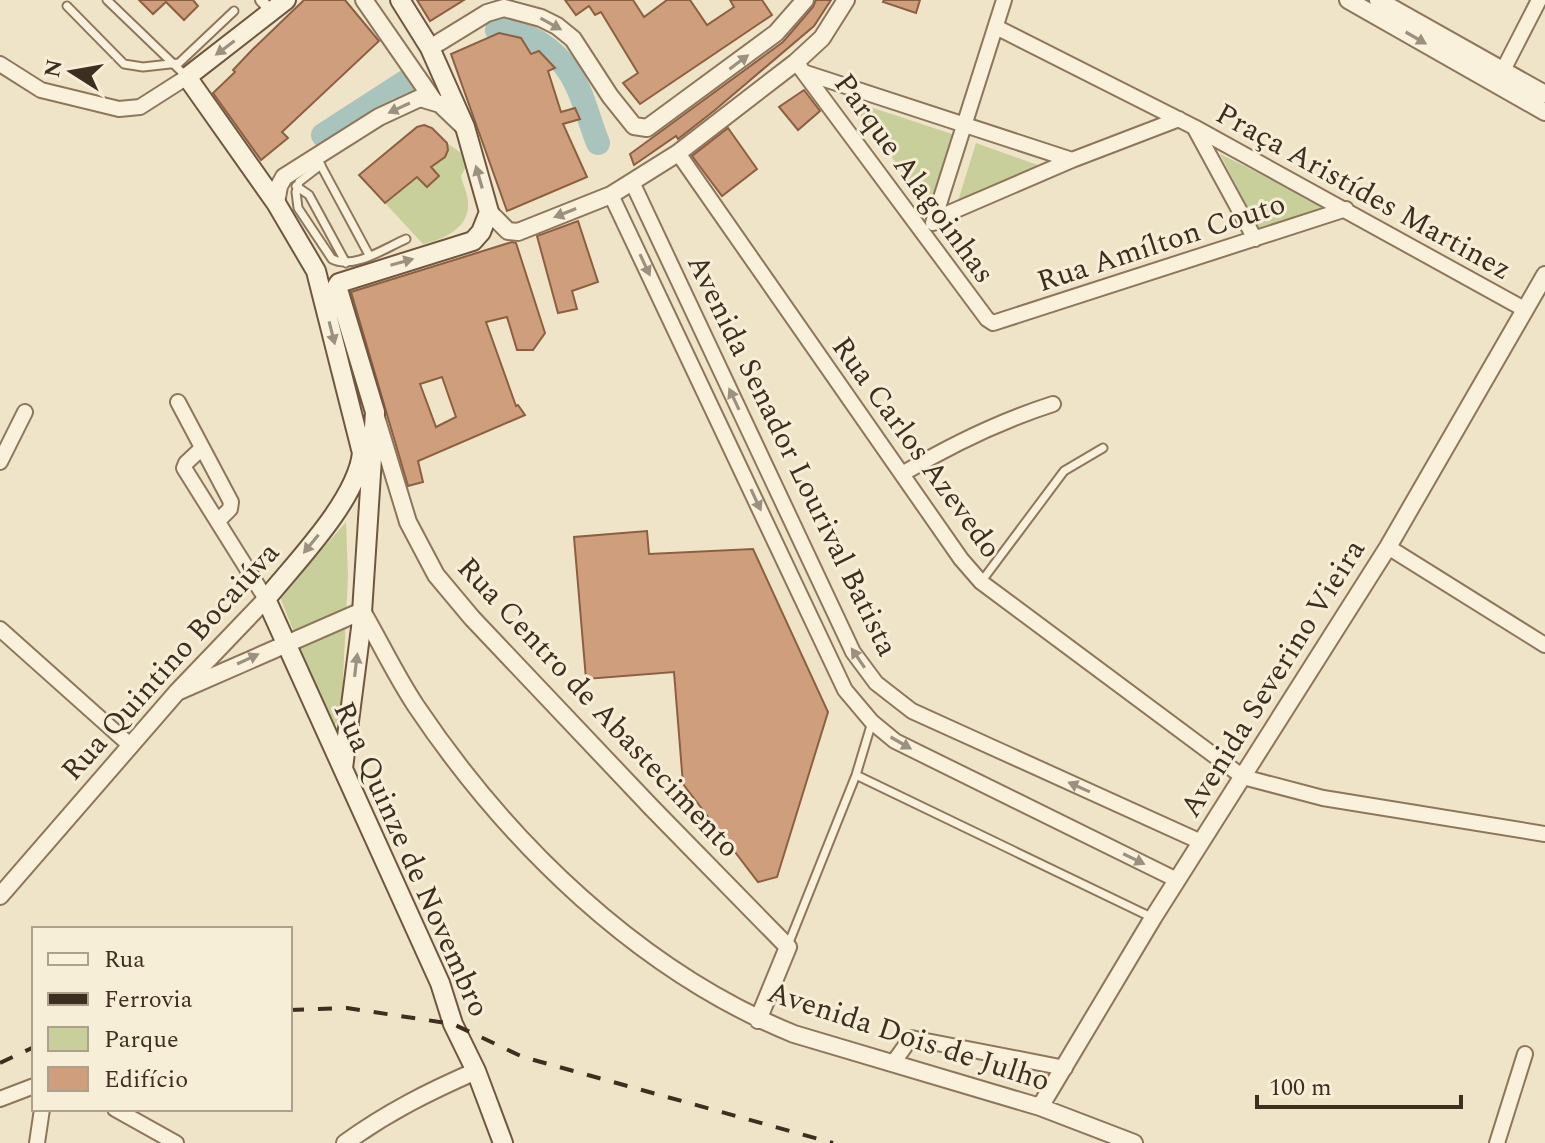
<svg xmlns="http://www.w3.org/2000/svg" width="1545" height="1143" viewBox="0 0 1545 1143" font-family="Spectral,serif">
<rect width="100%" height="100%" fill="#f0e4c8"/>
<!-- green -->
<path fill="#c9cf9b" d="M 846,99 L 952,134 L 931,208 Z
M 447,143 L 464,155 L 468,163 L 461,176 C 463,185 468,194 468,203 C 470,228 443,240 423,244 L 385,203 L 417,177 L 427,187 L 439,177 L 431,167 C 441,160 449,156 447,143 Z
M 976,143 L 1038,165 L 958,201 Z
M 1220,154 L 1328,207 L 1258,228 Z
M 346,522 L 348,576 L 341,719 L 334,725 L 330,723 L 280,597 Z"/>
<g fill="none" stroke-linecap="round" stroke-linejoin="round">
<!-- river -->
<path stroke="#a9c4bc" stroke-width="24" d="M 497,30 C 525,29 555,49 570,73 C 583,93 589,121 598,143
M 323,135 L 405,82"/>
</g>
<!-- building -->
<path fill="#cf9f7d" stroke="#8d5f41" stroke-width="2" fill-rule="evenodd" d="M 139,0 L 193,0 L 198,6 L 184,20 L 166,2 L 153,14 Z
M 304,0 L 345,0 L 379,41 L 282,132 L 288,138 L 261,160 L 213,93 L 235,72 L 233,70 L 252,50 Z
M 417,0 L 464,0 L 430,21 Z
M 565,0 L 633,0 L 644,17 L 667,0 L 690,0 L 707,25 L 734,7 L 730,0 L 762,0 L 772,15 L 640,104 L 623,83 L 638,73 L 601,12 L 595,15 L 589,6 L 576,15 Z
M 816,0 L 831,0 L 814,26 L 715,110 L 678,139 L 676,136 L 634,165 L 630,154 L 783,42 L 813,7 Z
M 884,0 L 920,0 L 916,13 L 883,2 Z
M 499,33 L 521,38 L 531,54 L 539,51 L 555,68 L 548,71 L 561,112 L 575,108 L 580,119 L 563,124 L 587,177 L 507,211 L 451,54 Z
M 804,90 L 820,111 L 798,130 L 779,107 Z
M 424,125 L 432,128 L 447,143 L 448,150 L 445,157 L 431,167 L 439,176 L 427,187 L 417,177 L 385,203 L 359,175 L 417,127 Z
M 728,128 L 757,169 L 722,196 L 692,156 Z
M 578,221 L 598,282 L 572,291 L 577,309 L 558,313 L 537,236 Z
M 512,242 L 516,243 L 545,333 L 533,350 L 517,350 L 507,317 L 486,322 L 516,406 L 518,405 L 525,415 L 418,461 L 423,482 L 408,486 L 351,292 ZM 442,377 L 456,417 L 436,427 L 420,384 Z
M 647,531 L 649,554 L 753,549 L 828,712 L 777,877 L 758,882 L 683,784 L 674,672 L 586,679 L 574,537 Z"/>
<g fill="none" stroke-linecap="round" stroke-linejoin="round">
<defs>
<path id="service" d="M 107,0 L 186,76
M 67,6 L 124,64 L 143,67 L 179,63 L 234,11
M 319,162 L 369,255
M 321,165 L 299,182 L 296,192 L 298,208 L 332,259 C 354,270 385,248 406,239
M 296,186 L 309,195 L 346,263
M 981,582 L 1064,471 L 1103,448
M 856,775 L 1153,918
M 788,945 L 856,775 L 872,722"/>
<path id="pedestrian" d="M 261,0 L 272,12"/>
<path id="minor" d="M 996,27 L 1194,127 L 1524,309
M 796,62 L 987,319 L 993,323 L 1346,209
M 0,64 L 41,90 L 119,109 L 140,107 L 187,77
M 806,73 L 1072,160
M 1498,80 L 1539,0
M 1194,127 L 1255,239
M 678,153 L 961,559 L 981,582 L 1243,777 L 1323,798 L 1545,834
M 632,182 L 853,652 L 876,683 L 912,711 L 1201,842
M 611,195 L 845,690 L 872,722 L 895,741 L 1177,880
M 935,219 L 1072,160 L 1179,119
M 933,223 L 1004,0
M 178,402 L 231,502 L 230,509 L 218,521
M 202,448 L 186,463 L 184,468 L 266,599
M 0,462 L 25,412
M 902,474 C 949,446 1000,421 1053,404
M 1388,547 L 1545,645
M 0,629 L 131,746
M 893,1063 L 911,1038 L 1065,1068
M 0,1099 L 34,1086
M 115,1109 L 176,1143
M 37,1143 L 42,1109
M 1497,1143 L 1525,1054"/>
<path id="tertiary" d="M 364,0 L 434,101
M 1348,0 L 1545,112
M 1378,0 L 1545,94
M 430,48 L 487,13 L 504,8 L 541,18 L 557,26 L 573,39 L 610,96 L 634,126 L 647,128 L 776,33 L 805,0
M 276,203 L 279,186 L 284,177 L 379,117 L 420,98 L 440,104 L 463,126
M 489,212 L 508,231 L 518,232 L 611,195 L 678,153 L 796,62 L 822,38 L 846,0
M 376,417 L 408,522 L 436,575 L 472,618 L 652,808 L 788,947 L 758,1020
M 177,692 L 362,611 C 380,642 396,676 416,706 C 508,843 639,971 794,1034 L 1040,1107 L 1134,1143
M 0,896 L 177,692 L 266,599
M 1040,1107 L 1153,918 L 1388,547 L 1545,275
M 345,1143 C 388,1112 428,1092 476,1071"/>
<path id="secondary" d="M 286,0 L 187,77 L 276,203 L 316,271 L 362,453 C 357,500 296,562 266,599 L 440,983 L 453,1024 L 476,1071 L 503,1143
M 339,283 L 337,286 L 375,412 L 361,628 L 343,768
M 339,283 L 473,241 L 481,232 L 489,212 L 465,127 L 430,48 L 400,0"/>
</defs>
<!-- service casing -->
<use href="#service" stroke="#8d765c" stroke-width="11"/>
<!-- pedestrian casing -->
<use href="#pedestrian" stroke="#8d765c" stroke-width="14"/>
<!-- minor casing -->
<use href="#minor" stroke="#8d765c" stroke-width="18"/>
<!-- tertiary casing -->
<use href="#tertiary" stroke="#8d765c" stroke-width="20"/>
<!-- secondary casing -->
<use href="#secondary" stroke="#6f573f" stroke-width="22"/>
<!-- service -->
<use href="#service" stroke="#faf1dc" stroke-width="7"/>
<!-- pedestrian -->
<use href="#pedestrian" stroke="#faf1dc" stroke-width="10"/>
<!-- minor -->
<use href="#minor" stroke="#faf1dc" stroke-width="14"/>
<!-- tertiary -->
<use href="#tertiary" stroke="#faf1dc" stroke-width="16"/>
<!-- secondary -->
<use href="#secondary" stroke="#faf1dc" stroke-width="18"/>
<!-- rail -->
<path stroke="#3d2e20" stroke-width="4" stroke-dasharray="14 14" stroke-linecap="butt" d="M 290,1010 L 347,1008 L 453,1024 L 523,1057 L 833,1143
M 0,1063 L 34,1047"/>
</g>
<!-- one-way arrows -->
<defs><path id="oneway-solid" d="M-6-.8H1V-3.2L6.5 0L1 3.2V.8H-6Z" transform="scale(2)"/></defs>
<g fill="#9c907e">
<use href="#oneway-solid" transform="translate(551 24) rotate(29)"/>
<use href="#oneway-solid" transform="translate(1416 38) rotate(30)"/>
<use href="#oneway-solid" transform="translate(225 48) rotate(143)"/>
<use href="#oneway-solid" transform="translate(739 62) rotate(-37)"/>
<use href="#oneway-solid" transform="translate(399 108) rotate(155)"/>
<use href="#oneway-solid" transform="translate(479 177) rotate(-106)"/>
<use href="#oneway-solid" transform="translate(565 213) rotate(158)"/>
<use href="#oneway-solid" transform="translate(402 262) rotate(-16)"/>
<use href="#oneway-solid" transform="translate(645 265) rotate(65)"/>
<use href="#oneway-solid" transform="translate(332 333) rotate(76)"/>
<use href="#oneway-solid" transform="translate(734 399) rotate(-115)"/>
<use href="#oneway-solid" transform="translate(756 500) rotate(65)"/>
<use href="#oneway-solid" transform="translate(311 544) rotate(129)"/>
<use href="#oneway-solid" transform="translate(858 658) rotate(-124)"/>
<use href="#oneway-solid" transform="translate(248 659) rotate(-25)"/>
<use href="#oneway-solid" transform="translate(356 665) rotate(-83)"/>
<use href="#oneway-solid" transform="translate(901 743) rotate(30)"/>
<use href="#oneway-solid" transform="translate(1079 787) rotate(-156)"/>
<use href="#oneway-solid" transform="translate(1134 859) rotate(26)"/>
</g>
<g text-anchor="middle" stroke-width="6" stroke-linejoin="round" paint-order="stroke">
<!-- street labels -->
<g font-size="30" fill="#3d2e20" stroke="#f7eed8">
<text transform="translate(915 178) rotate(54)" y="10">Parque Alagoinhas</text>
<text transform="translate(1364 191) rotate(29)" y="10">Praça Aristídes Martinez</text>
<text transform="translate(1161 242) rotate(-18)" y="10">Rua Amílton Couto</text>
<text transform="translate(917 447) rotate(54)" y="10">Rua Carlos Azevedo</text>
<text transform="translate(793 455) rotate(64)" y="10">Avenida Senador Lourival Batista</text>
<text transform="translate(170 661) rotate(-48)" y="10">Rua Quintino Bocaiúva</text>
<text transform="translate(1272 678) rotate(-58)" y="10">Avenida Severino Vieira</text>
<text transform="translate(599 707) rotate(47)" y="10">Rua Centro de Abastecimento</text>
<text transform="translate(412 859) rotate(66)" y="10">Rua Quinze de Novembro</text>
<text transform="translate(909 1036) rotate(18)" y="10">Avenida Dois de Julho</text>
</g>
</g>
<!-- legend -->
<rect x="32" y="927" width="260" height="184" fill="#f7eed8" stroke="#ada18e" stroke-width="2"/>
<rect x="48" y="953" width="40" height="12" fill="#faf1dc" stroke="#ada18e" stroke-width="2"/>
<text x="104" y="967" font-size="24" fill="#3d2e20">Rua</text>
<rect x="48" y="993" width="40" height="12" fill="#3d2e20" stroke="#ada18e" stroke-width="2"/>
<text x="104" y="1007" font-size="24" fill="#3d2e20">Ferrovia</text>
<rect x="48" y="1027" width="40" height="24" fill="#c9cf9b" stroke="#ada18e" stroke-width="2"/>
<text x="104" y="1047" font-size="24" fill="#3d2e20">Parque</text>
<rect x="48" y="1067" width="40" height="24" fill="#cf9f7d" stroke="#ada18e" stroke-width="2"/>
<text x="104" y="1087" font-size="24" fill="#3d2e20">Edifício</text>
<!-- north arrow -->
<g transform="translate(72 72) rotate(281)" stroke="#f7eed8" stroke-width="6" paint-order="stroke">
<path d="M0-6L14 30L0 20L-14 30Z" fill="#3d2e20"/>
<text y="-12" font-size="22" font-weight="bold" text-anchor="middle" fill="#3d2e20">N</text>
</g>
<!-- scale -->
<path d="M1257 1095v12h204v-12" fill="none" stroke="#3d2e20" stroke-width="4"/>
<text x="1269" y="1095" font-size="24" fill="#3d2e20" stroke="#f7eed8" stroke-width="6" paint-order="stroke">100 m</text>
</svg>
